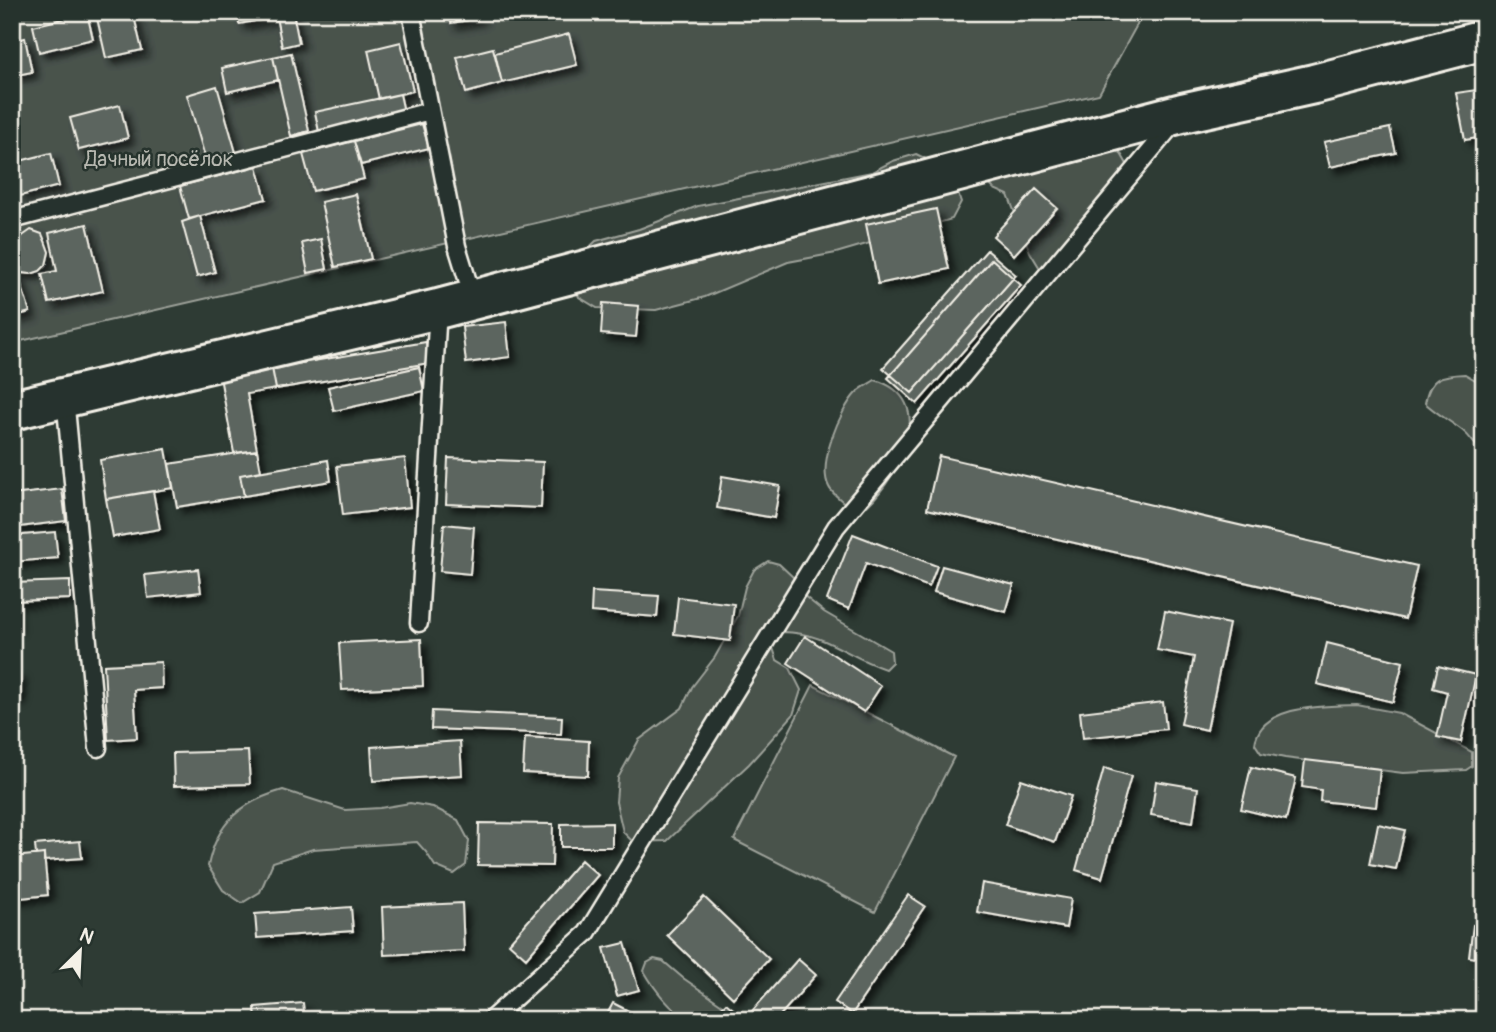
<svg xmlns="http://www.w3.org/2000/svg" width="1496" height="1032" viewBox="0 0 1496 1032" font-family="Pangolin,sans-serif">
<defs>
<filter id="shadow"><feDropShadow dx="6" dy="6" stdDeviation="3.5" flood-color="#0009"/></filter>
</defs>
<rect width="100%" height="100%" fill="#2e3b34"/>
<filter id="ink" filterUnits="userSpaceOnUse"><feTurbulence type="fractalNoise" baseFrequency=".0143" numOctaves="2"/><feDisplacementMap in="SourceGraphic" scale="14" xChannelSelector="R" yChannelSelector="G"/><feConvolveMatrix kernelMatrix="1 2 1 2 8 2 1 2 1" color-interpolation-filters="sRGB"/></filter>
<g filter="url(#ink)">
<!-- green -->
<path fill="#48524c" stroke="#9ea29a" stroke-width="2" d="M 12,12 L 1144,12 L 1099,94 L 12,343 Z
M 1105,135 L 1120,152 L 1131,171 L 1044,275 L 1030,252 L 1008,195 L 994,189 L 978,174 Z
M 916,154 C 937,163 955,181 961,202 L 952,219 L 836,253 L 788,262 L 705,297 L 656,310 L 597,308 L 579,297 L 571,278 L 572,264 L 596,241 L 639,229 L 698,206 L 872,172 L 893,161 Z
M 1465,374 L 1484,385 L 1484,452 C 1473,445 1472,438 1463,431 C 1450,421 1437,414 1425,403 C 1430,377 1440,375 1465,374 Z
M 875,380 C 940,399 900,475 867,506 L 849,507 C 843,501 832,494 829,487 C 817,464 840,410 856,393 C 861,388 869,384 875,380 Z
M 768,561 L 779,564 L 793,577 L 797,590 L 824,612 L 891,651 L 892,662 L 885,669 C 845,656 828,633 782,632 L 774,639 L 772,645 L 777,660 L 790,668 L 801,690 L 793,715 L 749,764 L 667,841 L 633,842 L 623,832 L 616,802 L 618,778 L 639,740 L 682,708 L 692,687 L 715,657 L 738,616 L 745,587 L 754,570 Z
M 813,685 L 954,757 L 875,912 L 734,840 Z
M 1357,705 L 1399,713 L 1472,752 L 1472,766 L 1466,770 L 1403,773 L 1285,758 L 1261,753 L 1255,744 C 1260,704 1326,706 1357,705 Z
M 283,790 L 345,810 L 380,808 L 410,803 L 433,807 L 458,820 L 469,841 L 466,865 L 454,874 L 435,866 L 426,852 L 417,842 L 313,849 L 273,862 L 260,892 L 242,903 L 223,890 L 208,866 C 217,822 241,802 283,790 Z
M 654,959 L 663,961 L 683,978 L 744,1020 L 687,1020 C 668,1007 655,990 644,971 L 647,963 Z"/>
<!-- building -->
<path fill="#5c655e" stroke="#f4f1e8" stroke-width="2" filter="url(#shadow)" d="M 123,12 L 133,12 L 142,50 L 106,58 L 97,18 Z
M 237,12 L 275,12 L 276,17 L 239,24 Z
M 275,12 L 293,12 L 299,43 L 282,47 Z
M 449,12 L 479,12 L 480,18 L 451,23 Z
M 87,13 L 93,39 L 39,52 L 33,26 Z
M 569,34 L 577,65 L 502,83 L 495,53 Z
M 25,38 L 32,72 L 12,76 L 12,41 Z
M 401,42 L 413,91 L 379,99 L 368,50 Z
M 493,48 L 502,83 L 466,93 L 457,57 Z
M 291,53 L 309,131 L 291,136 L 273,57 Z
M 273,57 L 278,80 L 227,92 L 222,68 Z
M 217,86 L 237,156 L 207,164 L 187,95 Z
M 1484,89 L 1484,137 L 1465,140 L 1456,93 Z
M 400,94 L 404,112 L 319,132 L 315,112 Z
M 120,105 L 128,138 L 79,150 L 70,118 Z
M 422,124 L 429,148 L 361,165 L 354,141 Z
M 1390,128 L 1396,153 L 1330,167 L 1324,142 Z
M 354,141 L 364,179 L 313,191 L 303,154 Z
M 51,153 L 59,186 L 20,196 L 12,163 Z
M 257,166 L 266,199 L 189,219 L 180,186 Z
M 1036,189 L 1057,208 L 1014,255 L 993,236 Z
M 356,194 L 371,259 L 335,267 L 321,202 Z
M 936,209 L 949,269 L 878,284 L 866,224 Z
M 200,216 L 215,272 L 197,277 L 182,222 Z
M 87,224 L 103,291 L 49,303 L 42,274 L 57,271 L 49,233 Z
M 31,230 L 42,234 L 45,241 L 49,252 L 46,265 L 40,271 L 31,274 L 12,272 L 12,254 L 19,251 L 21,237 Z
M 321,239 L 327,269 L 308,273 L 302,243 Z
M 987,250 L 1016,275 L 912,393 L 883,368 Z
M 992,259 L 1021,285 L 917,404 L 888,378 Z
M 18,275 L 30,312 L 12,317 L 12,277 Z
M 603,303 L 639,306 L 636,337 L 601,334 Z
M 506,322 L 510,357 L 466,363 L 462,327 Z
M 426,342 L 429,363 L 276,389 L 272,368 Z
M 419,367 L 424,391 L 334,411 L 328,387 Z
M 272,368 L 276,389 L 247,394 L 257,450 L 234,453 L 220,377 Z
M 166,449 L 173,488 L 106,499 L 100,460 Z
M 257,450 L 261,471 L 240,475 L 244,496 L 177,507 L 169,464 Z
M 939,456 L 1417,566 L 1405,619 L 927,509 Z
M 405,458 L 410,507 L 343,515 L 337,466 Z
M 448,458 L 543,462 L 541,508 L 446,504 Z
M 328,460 L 331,481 L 244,496 L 240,475 Z
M 722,476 L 780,486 L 774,518 L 717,508 Z
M 62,489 L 66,521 L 12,528 L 12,495 Z
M 153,491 L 160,529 L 113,537 L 106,499 Z
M 444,524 L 474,527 L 470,574 L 440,571 Z
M 55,532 L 58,558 L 12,562 L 12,536 Z
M 853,534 L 937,566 L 929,587 L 866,563 L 849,609 L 827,600 Z
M 942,566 L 1014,585 L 1006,612 L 934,592 Z
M 198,569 L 201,592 L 148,598 L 145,575 Z
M 70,581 L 70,599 L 12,601 L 12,583 Z
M 592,592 L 659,596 L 657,617 L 591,612 Z
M 678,597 L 734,604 L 730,641 L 674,634 Z
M 12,601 L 14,601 L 15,627 L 12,627 Z
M 1165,611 L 1229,624 L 1207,730 L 1181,724 L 1194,657 L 1157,650 Z
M 805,636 L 881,686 L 864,712 L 788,663 Z
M 421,639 L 423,686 L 342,690 L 339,643 Z
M 1327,643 L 1403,662 L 1393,702 L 1317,684 Z
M 161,662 L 162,688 L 134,690 L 137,738 L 108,740 L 104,665 Z
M 1438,666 L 1476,675 L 1461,742 L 1437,737 L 1447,692 L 1433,688 Z
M 12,673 L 19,673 L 20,698 L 12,699 Z
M 1163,702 L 1166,729 L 1083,738 L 1080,712 Z
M 432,711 L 562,717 L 561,734 L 431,729 Z
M 525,737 L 589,741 L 588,776 L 523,773 Z
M 460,741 L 462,775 L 373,781 L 371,747 Z
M 248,751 L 250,784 L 174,786 L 173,753 Z
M 1305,760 L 1380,769 L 1376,807 L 1320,801 L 1321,790 L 1302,787 Z
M 1251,767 L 1296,778 L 1286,820 L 1241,809 Z
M 1104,768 L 1131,776 L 1102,878 L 1076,870 Z
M 1021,779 L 1071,796 L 1055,842 L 1005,825 Z
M 1156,781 L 1198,788 L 1193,822 L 1151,815 Z
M 479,823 L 553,824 L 552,866 L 478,865 Z
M 612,823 L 612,847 L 561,847 L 561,824 Z
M 1378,824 L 1405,830 L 1396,869 L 1370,864 Z
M 80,841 L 82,858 L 44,861 L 44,854 L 36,855 L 35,845 Z
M 44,854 L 48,895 L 12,899 L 12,857 Z
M 581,860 L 598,875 L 526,958 L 509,943 Z
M 982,883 L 1071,899 L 1066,928 L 977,912 Z
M 908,895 L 925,906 L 852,1014 L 835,1002 Z
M 704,897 L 769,959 L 733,998 L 667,935 Z
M 462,903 L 464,951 L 384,955 L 382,907 Z
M 351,907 L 353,931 L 257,938 L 255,914 Z
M 1473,925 L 1484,927 L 1484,959 L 1469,957 Z
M 625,943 L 639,990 L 617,996 L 604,948 Z
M 798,959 L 816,975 L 776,1020 L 719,1020 L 714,1015 L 726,1003 L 745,1019 Z
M 303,1003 L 305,1020 L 256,1020 L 255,1007 Z
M 613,1003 L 646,1020 L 604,1020 Z"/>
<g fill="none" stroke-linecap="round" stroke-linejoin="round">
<defs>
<path id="lane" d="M 411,12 L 457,246 L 473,298
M 12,220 L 430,111
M 65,397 L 98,748
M 419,623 L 438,309
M 490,1020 L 587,933 L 836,527 L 1174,123"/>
<path id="secondary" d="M 12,410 L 438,309 L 1182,113 L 1314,84 L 1484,40"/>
</defs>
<!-- lane casing -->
<use href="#lane" stroke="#f4f1e8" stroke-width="21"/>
<!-- secondary casing -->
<use href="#secondary" stroke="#f4f1e8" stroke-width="44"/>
<!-- lane -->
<use href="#lane" stroke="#26332d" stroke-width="16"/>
<!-- secondary -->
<use href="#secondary" stroke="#26332d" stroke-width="38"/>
</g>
</g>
<g text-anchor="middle" stroke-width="5" stroke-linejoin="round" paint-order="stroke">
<!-- park labels -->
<g font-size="21" fill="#b8b9b1" stroke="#26332d">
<text x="159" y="166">Дачный посёлок</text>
</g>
</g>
<!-- margin -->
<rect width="1496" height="1032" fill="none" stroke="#26332d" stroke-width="42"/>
<rect x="21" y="21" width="1454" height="990" fill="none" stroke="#f4f1e8" stroke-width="2.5" filter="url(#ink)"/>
<!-- north arrow -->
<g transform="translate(80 951) rotate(24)" stroke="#26332d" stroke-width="5" paint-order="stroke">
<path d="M0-5L12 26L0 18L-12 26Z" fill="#f4f1e8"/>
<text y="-10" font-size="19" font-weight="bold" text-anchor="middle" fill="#f4f1e8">N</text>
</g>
</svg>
